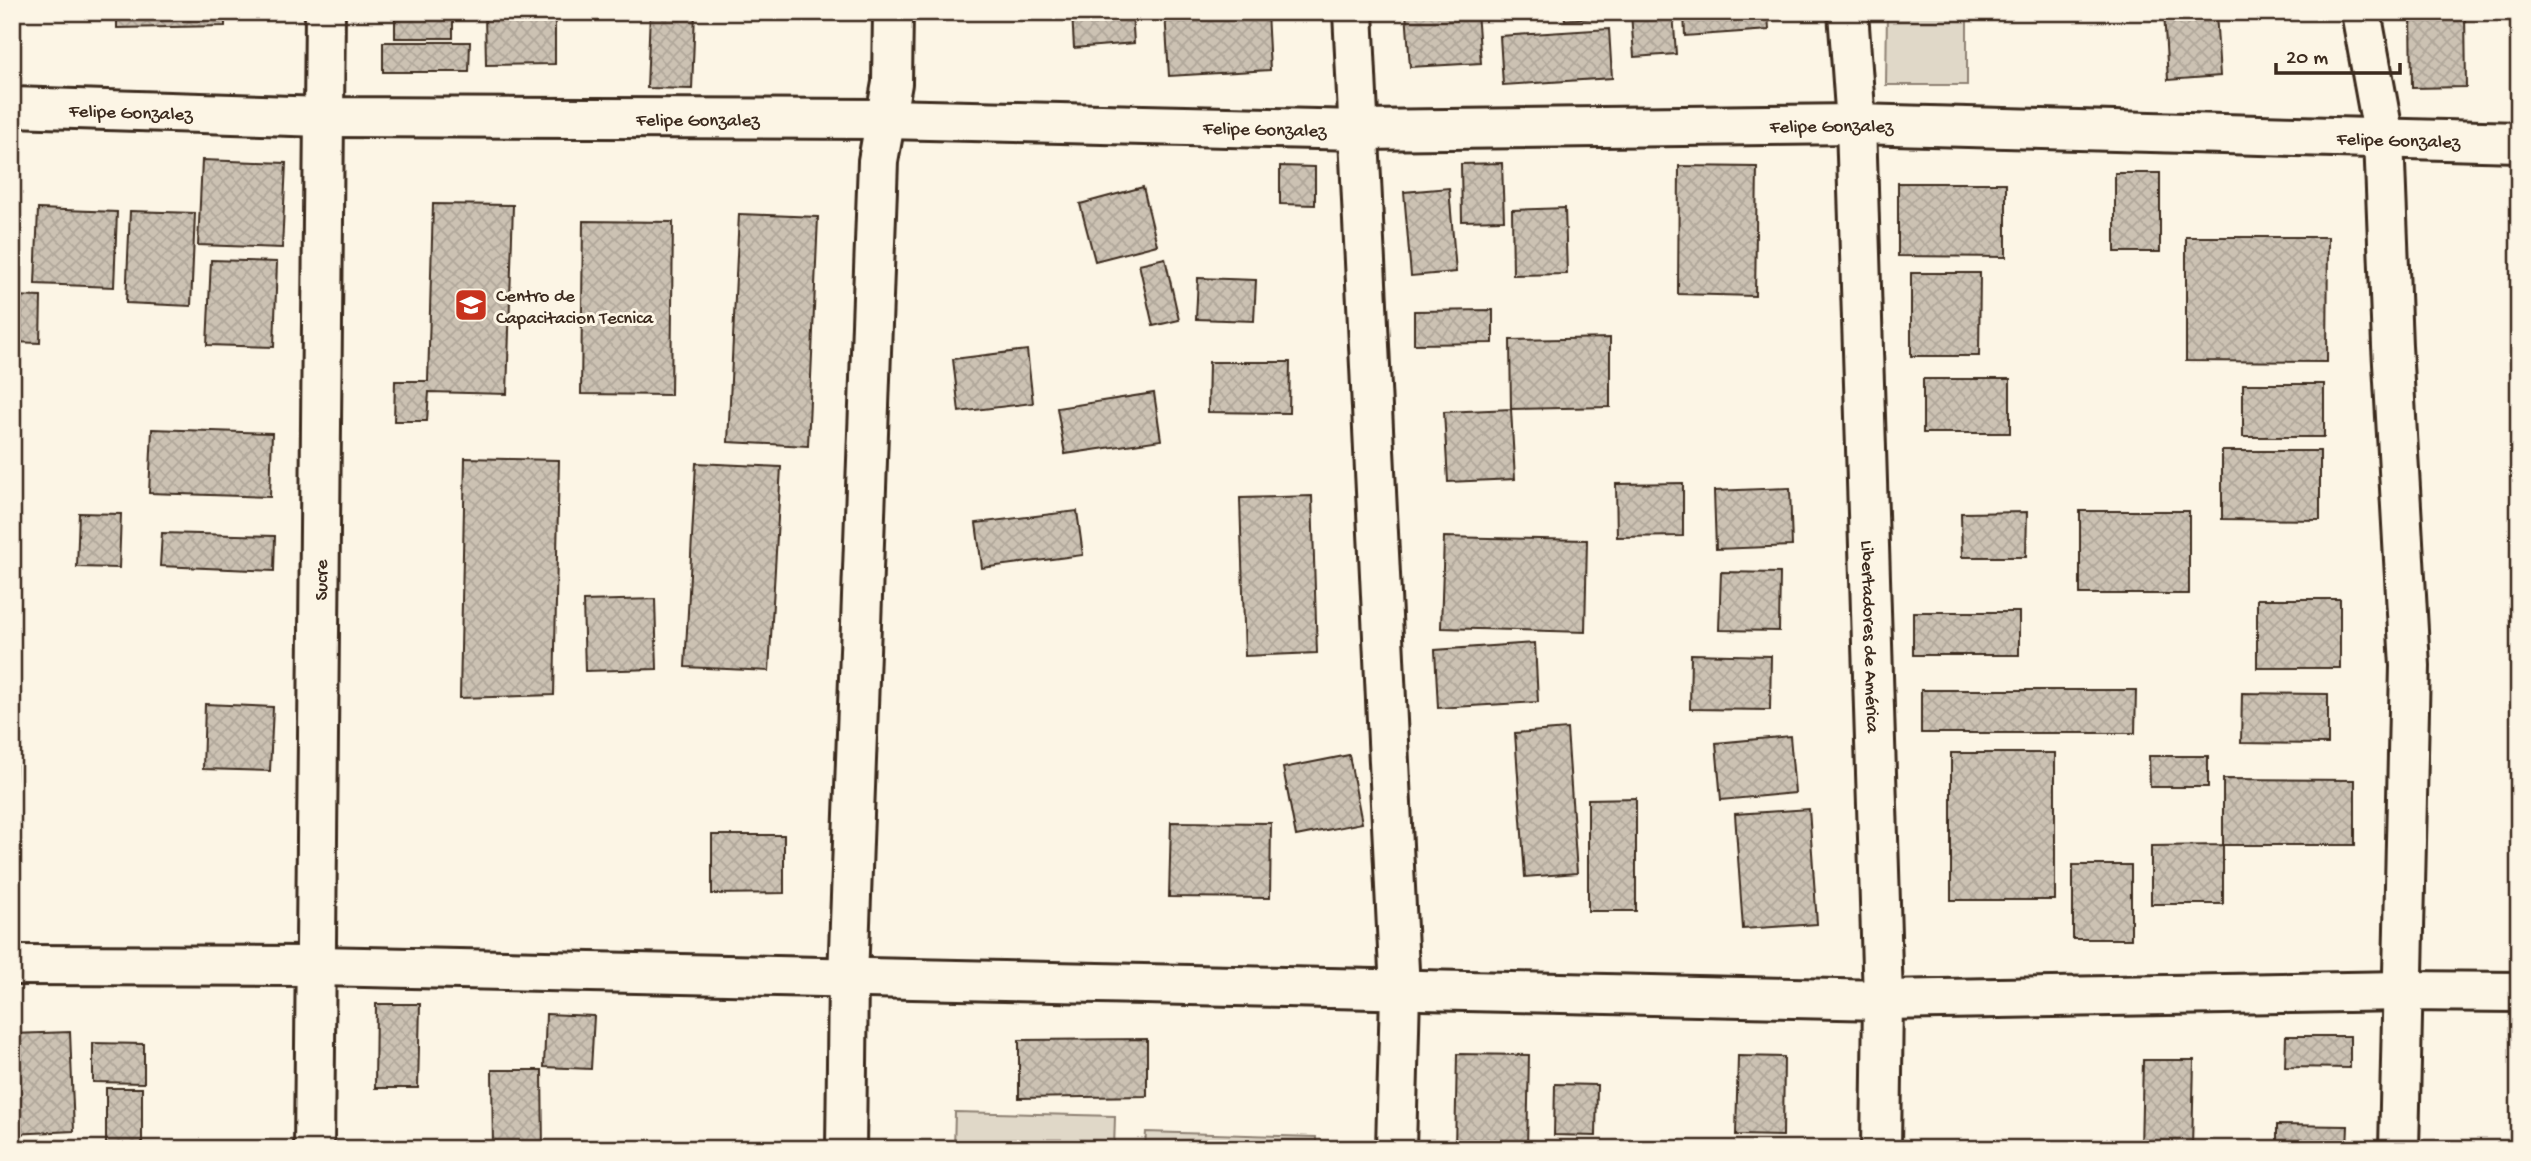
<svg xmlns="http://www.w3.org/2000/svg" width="2531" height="1161" viewBox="0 0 2531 1161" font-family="'Gochi Hand',sans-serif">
<defs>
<pattern id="building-cross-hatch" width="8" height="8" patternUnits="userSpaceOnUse" patternTransform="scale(1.75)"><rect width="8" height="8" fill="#ccc2b3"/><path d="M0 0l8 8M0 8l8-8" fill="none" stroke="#b0a79a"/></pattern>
</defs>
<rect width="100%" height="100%" fill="#fcf5e5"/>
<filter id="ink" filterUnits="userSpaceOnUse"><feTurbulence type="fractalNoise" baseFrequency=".0143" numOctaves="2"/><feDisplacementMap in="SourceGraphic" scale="14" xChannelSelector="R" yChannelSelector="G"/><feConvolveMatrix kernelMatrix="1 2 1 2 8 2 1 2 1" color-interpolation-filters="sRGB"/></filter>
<g filter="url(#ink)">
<!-- garden -->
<path fill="#e0d8c8" stroke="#8e8173" stroke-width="2" d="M 1887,12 L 1967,12 L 1967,85 L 1886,85 Z
M 955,1112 L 1115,1116 L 1114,1149 L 954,1149 Z
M 1146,1132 L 1316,1137 L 1316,1149 L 1145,1149 Z"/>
<!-- building -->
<path fill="url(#building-cross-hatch)" stroke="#3b2a1e" stroke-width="2" d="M 117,12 L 225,12 L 225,26 L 117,28 Z
M 395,12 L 453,12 L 453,38 L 395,38 Z
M 485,12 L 555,12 L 555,64 L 486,65 Z
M 650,12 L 695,12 L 692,89 L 647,88 Z
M 1072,12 L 1132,12 L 1134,43 L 1074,48 Z
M 1165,12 L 1267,12 L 1270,70 L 1169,76 Z
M 1406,12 L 1477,12 L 1481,63 L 1410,67 Z
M 1564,12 L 1603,12 L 1604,17 L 1565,20 Z
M 1631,12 L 1673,12 L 1676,54 L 1634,57 Z
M 1684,12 L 1768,12 L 1769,30 L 1685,36 Z
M 2164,12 L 2216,12 L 2220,76 L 2168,80 Z
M 2465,12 L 2466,87 L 2412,88 L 2411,13 Z
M 1609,29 L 1612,78 L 1503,85 L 1500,36 Z
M 383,42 L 470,42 L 469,72 L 383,72 Z
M 202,160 L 286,163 L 282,248 L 198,245 Z
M 1502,163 L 1504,220 L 1462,221 L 1461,164 Z
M 1280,166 L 1315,167 L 1315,205 L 1280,204 Z
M 1679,166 L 1757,167 L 1755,296 L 1678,294 Z
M 2115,173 L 2160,173 L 2160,252 L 2115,252 Z
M 1898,183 L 2006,183 L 2006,257 L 1898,256 Z
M 1143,187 L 1157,245 L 1095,261 L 1080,204 Z
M 1449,188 L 1456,272 L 1411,276 L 1404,192 Z
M 433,204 L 513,205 L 507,394 L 429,392 L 427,421 L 394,421 L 395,381 L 428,381 Z
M 1565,208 L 1567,274 L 1513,275 L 1512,210 Z
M 38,209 L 117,212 L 114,287 L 35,284 Z
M 130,211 L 195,213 L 191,306 L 126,303 Z
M 739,214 L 818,217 L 808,446 L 728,442 Z
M 583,221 L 673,222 L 671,395 L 581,394 Z
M 2186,237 L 2328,237 L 2327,362 L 2186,361 Z
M 1165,258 L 1179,320 L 1153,326 L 1139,264 Z
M 211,260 L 277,262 L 274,347 L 207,345 Z
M 1911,273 L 1980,273 L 1979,356 L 1911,356 Z
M 1198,278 L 1256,280 L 1254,321 L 1196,319 Z
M 12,296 L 41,297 L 40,343 L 12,342 Z
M 1493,310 L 1493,343 L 1414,344 L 1414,311 Z
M 1610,338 L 1610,407 L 1511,409 L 1510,340 Z
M 1027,350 L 1033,403 L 959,412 L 953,359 Z
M 1209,362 L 1290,362 L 1289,413 L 1208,412 Z
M 1923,379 L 2010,379 L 2010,433 L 1923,433 Z
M 2243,384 L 2324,384 L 2324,437 L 2243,437 Z
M 1154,393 L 1161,440 L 1065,454 L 1057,408 Z
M 1511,409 L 1515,479 L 1448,482 L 1444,412 Z
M 152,429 L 272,433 L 270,497 L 149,493 Z
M 2222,451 L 2320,451 L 2320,520 L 2222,519 Z
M 465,458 L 559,460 L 554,695 L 460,698 Z
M 696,463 L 781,467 L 769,671 L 685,667 Z
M 1683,483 L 1683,536 L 1617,537 L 1616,484 Z
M 1790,488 L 1792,546 L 1716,549 L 1714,491 Z
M 1312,496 L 1317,653 L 1245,656 L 1240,498 Z
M 1077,511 L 1083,555 L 982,568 L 976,523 Z
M 2080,511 L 2189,511 L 2189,594 L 2080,594 Z
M 2027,512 L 2026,557 L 1962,557 L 1961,513 Z
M 79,513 L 121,514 L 119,568 L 77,567 Z
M 162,533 L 275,536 L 274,571 L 160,566 Z
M 1444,537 L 1587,540 L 1585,632 L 1441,628 Z
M 1721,572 L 1780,573 L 1779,631 L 1719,630 Z
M 655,599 L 657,669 L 585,671 L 583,601 Z
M 2257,599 L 2340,599 L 2340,668 L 2257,668 Z
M 1913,612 L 2019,612 L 2019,655 L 1913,655 Z
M 1535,643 L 1538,702 L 1438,708 L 1435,650 Z
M 1691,654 L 1771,656 L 1770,710 L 1690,709 Z
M 1921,690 L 2136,690 L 2135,733 L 1921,733 Z
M 2242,693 L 2328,694 L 2328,744 L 2241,743 Z
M 205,704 L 273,707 L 270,771 L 203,769 Z
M 1567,729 L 1577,873 L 1525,877 L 1515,733 Z
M 12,732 L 17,732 L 13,835 L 12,835 Z
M 1790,736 L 1795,793 L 1721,800 L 1716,743 Z
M 1951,753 L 2055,753 L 2055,900 L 1951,900 Z
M 1349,755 L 1362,823 L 1296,836 L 1283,768 Z
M 2149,756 L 2208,756 L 2208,787 L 2150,787 Z
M 2223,779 L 2355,780 L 2355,845 L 2223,845 Z
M 1636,798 L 1636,911 L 1588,911 L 1588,799 Z
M 1809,809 L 1817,924 L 1743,929 L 1735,814 Z
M 1171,822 L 1271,823 L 1270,898 L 1169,897 Z
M 712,835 L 784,835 L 784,893 L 712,894 Z
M 2223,845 L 2223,904 L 2151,904 L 2151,846 Z
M 2073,865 L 2131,865 L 2131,939 L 2073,939 Z
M 376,1004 L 420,1004 L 418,1088 L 375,1088 Z
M 546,1014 L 594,1016 L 591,1069 L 544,1067 Z
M 70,1032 L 74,1131 L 12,1134 L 12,1034 Z
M 2286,1036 L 2350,1036 L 2350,1068 L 2285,1067 Z
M 1147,1039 L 1147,1096 L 1019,1098 L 1019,1040 Z
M 93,1043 L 144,1044 L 144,1083 L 93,1082 Z
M 1457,1054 L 1529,1055 L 1527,1149 L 1455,1149 Z
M 1738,1056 L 1784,1057 L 1783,1136 L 1736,1135 Z
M 2143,1060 L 2194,1060 L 2192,1149 L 2141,1149 Z
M 492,1070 L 542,1070 L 543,1149 L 493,1149 Z
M 1555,1084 L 1597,1085 L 1596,1136 L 1554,1135 Z
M 106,1088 L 142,1088 L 142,1149 L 106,1149 Z
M 2277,1125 L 2348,1126 L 2347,1149 L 2277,1149 Z"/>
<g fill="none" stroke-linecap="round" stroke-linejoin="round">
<defs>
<g id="street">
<path d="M 1353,12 L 1400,991 L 1396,1149"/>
<path id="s1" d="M 1848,12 L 1856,124 L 1883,1000 L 1881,1149"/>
<path d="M 2361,12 L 2384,138 L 2392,346 L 2410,666 L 2399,1149"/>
<path d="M 12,965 L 317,966 L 1883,1000 L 2402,991 L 2519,992"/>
<path id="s2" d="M 314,1149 L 325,12"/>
<path d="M 846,1149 L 848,978 L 878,161 L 892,83 L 893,12"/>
</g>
<g id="secondary">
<path id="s3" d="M 12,107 L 323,117 L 885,119 L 1360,130 L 1856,124 L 2519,142"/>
</g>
</defs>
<!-- street casing -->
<use href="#street" stroke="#3b2a1e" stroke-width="44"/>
<!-- secondary casing -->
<use href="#secondary" stroke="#3b2a1e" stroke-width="44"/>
<!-- street -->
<use href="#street" stroke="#fcf5e5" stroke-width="38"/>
<!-- secondary -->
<use href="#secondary" stroke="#fcf5e5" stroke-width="38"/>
</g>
</g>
<!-- icons -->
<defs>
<symbol id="school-square" viewBox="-11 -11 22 22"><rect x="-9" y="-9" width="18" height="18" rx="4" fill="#c8321e" stroke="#fcf5e5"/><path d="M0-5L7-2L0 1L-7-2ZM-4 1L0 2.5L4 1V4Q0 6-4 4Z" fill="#fff"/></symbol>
</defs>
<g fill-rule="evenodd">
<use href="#school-square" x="452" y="286" width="38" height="38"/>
</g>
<g text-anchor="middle" stroke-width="6" stroke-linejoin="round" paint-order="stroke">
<!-- street labels -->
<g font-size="19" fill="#3b2a1e" stroke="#fcf5e5">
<text dy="7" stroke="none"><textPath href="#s3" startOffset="119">Felipe Gonzalez</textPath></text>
<text dy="7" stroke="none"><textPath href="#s3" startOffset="686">Felipe Gonzalez</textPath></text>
<text dy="7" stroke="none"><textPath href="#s3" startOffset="1820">Felipe Gonzalez</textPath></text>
<text dy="7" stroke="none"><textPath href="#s3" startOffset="1253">Felipe Gonzalez</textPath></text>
<text dy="7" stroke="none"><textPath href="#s3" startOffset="2387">Felipe Gonzalez</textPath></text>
<text dy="7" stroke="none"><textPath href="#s2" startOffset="569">Sucre</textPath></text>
<text dy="7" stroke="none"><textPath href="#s1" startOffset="625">Libertadores de América</textPath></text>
</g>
<!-- poi labels -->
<g font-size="19" fill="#3b2a1e" stroke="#fcf5e5" text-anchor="start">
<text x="496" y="301">Centro de<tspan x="496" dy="22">Capacitacion Tecnica</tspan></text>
</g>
</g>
<!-- margin -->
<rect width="2531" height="1161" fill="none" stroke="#fcf5e5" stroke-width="42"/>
<rect x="21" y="21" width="2489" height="1119" fill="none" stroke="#3b2a1e" stroke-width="2.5" filter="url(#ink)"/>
<!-- scale -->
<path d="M2276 63v10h124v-10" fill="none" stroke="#3b2a1e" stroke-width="3.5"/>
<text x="2286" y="63" font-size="21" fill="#3b2a1e" stroke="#fcf5e5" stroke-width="5" paint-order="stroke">20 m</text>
</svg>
